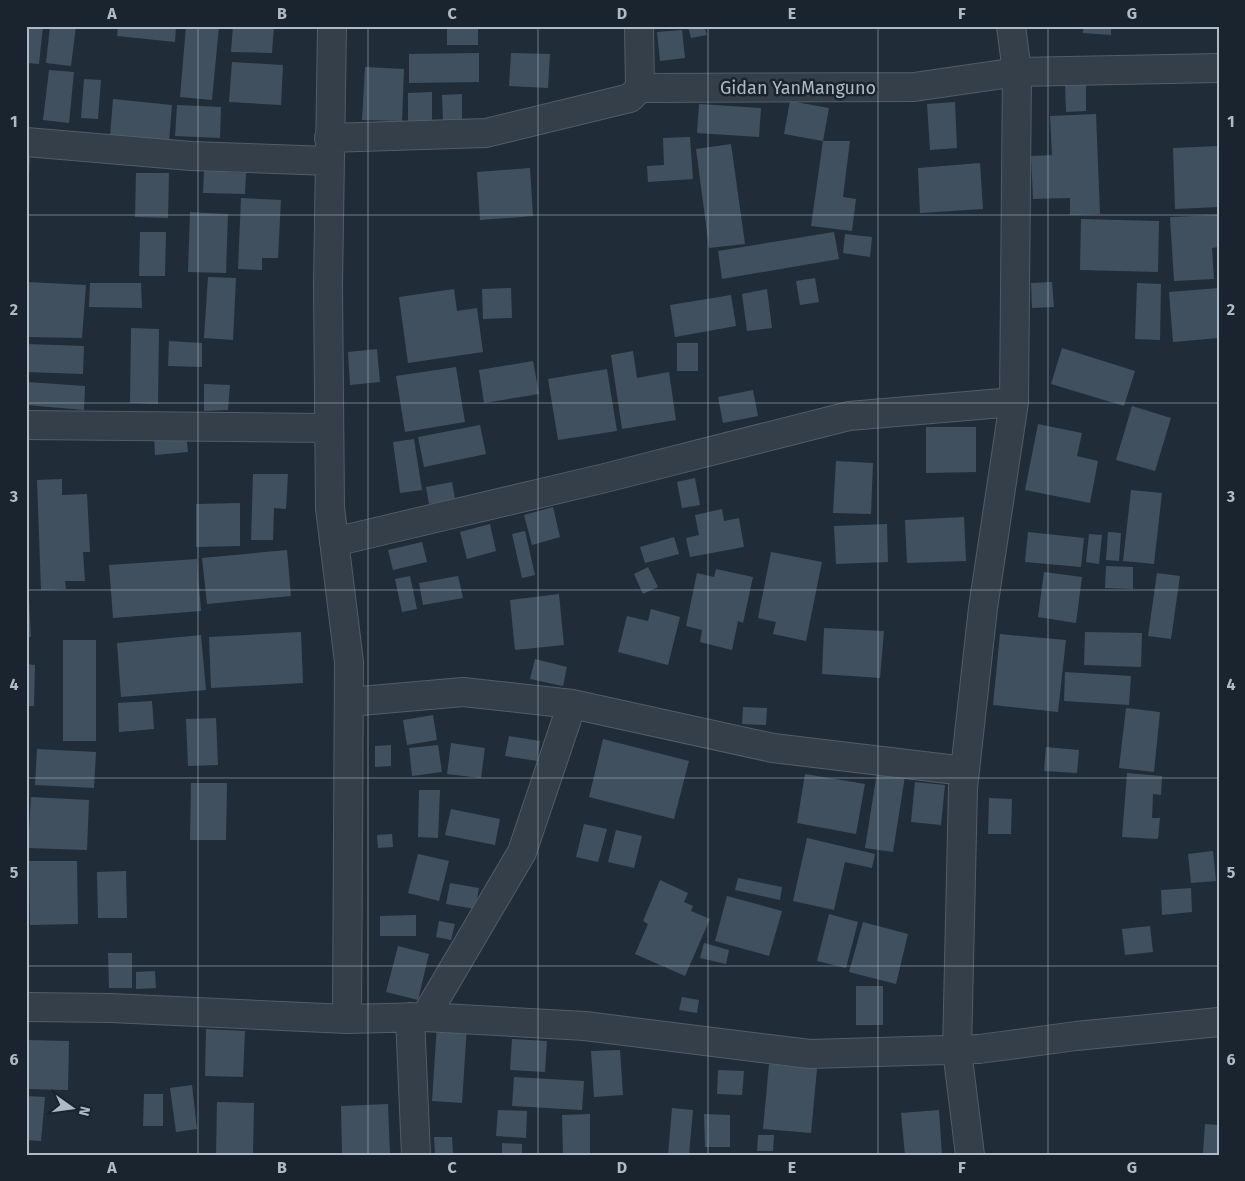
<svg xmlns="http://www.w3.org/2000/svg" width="1245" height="1181" viewBox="0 0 1245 1181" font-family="'Fira Sans',sans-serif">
<rect width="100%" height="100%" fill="#202d39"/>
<!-- building -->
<path fill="#41505e" d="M 26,26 L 43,26 L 39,64 L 26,63 Z
M 50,26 L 76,26 L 71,66 L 46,63 Z
M 118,26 L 176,26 L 175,42 L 117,36 Z
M 186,26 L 219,26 L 212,100 L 180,97 Z
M 233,26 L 274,26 L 272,53 L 231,52 Z
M 447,26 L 478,26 L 478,45 L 447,45 Z
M 688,26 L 714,26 L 714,27 L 705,29 L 707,35 L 691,38 Z
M 1083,26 L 1111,26 L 1111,35 L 1083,33 Z
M 682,30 L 685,58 L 660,61 L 657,32 Z
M 479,53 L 479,82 L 409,83 L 409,54 Z
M 511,53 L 550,54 L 548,88 L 509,86 Z
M 232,62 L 283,65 L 281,105 L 229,102 Z
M 365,67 L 404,69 L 402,121 L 362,120 Z
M 49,70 L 74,72 L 69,123 L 43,120 Z
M 84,79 L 101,80 L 98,119 L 81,118 Z
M 1086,82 L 1086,111 L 1066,112 L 1065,83 Z
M 432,92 L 432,123 L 408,123 L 408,93 Z
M 462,94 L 462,120 L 443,121 L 442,95 Z
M 113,99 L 172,105 L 169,142 L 110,136 Z
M 790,101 L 829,108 L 823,141 L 850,141 L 843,197 L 856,199 L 852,231 L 811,226 L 823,141 L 784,134 Z
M 955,102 L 957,148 L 930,150 L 927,104 Z
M 699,104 L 761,108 L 759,137 L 697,133 Z
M 177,105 L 221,107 L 220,138 L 175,136 Z
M 1096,114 L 1100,214 L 1070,215 L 1070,198 L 1033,199 L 1031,156 L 1052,155 L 1050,116 Z
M 690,137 L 693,179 L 648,182 L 647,166 L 664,165 L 663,138 Z
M 731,144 L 745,244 L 709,248 L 696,149 Z
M 1219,146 L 1219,207 L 1175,209 L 1173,148 Z
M 26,155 L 30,155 L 28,198 L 26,198 Z
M 980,163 L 983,209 L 920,213 L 918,168 Z
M 530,168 L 533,216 L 480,220 L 477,172 Z
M 204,171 L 246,173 L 245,194 L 203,193 Z
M 136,173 L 169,173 L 168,218 L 135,217 Z
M 241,198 L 281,200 L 278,258 L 262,258 L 262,270 L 238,269 Z
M 190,212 L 228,214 L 226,273 L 188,272 Z
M 1219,215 L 1219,247 L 1212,248 L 1214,279 L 1174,281 L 1170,217 Z
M 1081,219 L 1159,221 L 1158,272 L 1080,270 Z
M 140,232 L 166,232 L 165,276 L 139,276 Z
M 834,232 L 839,259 L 722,279 L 718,251 Z
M 845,234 L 872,237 L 870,257 L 843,253 Z
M 208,277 L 236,278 L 233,340 L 204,338 Z
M 815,278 L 819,302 L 800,305 L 796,281 Z
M 28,282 L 86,285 L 82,338 L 26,337 Z
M 1052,282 L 1054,307 L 1032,308 L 1031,283 Z
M 90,283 L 141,283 L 142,308 L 89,307 Z
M 1137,283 L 1161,284 L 1160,340 L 1135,339 Z
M 511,288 L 512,318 L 483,319 L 482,289 Z
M 1219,288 L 1219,338 L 1173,342 L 1169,292 Z
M 454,289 L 457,311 L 477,308 L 483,352 L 408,363 L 399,297 Z
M 767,289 L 772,328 L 747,331 L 742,294 Z
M 731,295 L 736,326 L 675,337 L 670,305 Z
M 131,328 L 159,329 L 158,404 L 130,403 Z
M 169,341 L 202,343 L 202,367 L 168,366 Z
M 677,343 L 698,343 L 698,371 L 677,371 Z
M 26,344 L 84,346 L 83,374 L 26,372 Z
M 1062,348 L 1135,371 L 1124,406 L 1051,384 Z
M 377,349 L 380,382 L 350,385 L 348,352 Z
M 633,351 L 637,378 L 669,372 L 676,420 L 622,429 L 611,355 Z
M 533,361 L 539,394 L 484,403 L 479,370 Z
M 456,367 L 465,422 L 405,432 L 396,376 Z
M 607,369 L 617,431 L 558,440 L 548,379 Z
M 27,382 L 85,386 L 84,410 L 26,405 Z
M 204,384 L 230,385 L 228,410 L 204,411 Z
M 753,390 L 758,416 L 723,423 L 718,397 Z
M 1132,406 L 1171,418 L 1155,471 L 1116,460 Z
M 1038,424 L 1082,433 L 1077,456 L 1098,461 L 1090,503 L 1025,490 Z
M 480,425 L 486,454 L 424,467 L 418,437 Z
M 926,427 L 976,427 L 976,472 L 926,473 Z
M 186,433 L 188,452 L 155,455 L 154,436 Z
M 414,439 L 422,490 L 400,493 L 393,442 Z
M 836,461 L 873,463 L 871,514 L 833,513 Z
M 253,474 L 288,474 L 286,509 L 274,508 L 273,540 L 251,540 Z
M 695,478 L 700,505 L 682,508 L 677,482 Z
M 62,479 L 62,495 L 87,494 L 90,552 L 83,552 L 85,581 L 65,581 L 66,589 L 41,590 L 37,480 Z
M 452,482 L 455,499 L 429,504 L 426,487 Z
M 1131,490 L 1162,493 L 1154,564 L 1123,561 Z
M 240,503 L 240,546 L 196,547 L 196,504 Z
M 553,507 L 560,537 L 532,545 L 524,515 Z
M 722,509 L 724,521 L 739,518 L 744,547 L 690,557 L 686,538 L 699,535 L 695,515 Z
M 964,517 L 966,561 L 907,563 L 905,520 Z
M 490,524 L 496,551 L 467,559 L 460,532 Z
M 887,524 L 888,562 L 836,564 L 834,526 Z
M 525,531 L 535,575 L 522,578 L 512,534 Z
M 1028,532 L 1084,538 L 1081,567 L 1025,562 Z
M 1108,532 L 1121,533 L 1119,561 L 1106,560 Z
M 1089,534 L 1102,535 L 1099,564 L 1086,562 Z
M 674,537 L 679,554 L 645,563 L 640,547 Z
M 422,542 L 427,562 L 393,570 L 388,550 Z
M 287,550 L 291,596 L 207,604 L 202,558 Z
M 771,552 L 822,562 L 806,641 L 773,634 L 776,622 L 758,618 Z
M 197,559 L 201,611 L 113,618 L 109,565 Z
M 1106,566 L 1133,567 L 1133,589 L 1105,588 Z
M 648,567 L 658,587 L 643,594 L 634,574 Z
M 716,569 L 753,577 L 743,623 L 738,621 L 732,650 L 700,642 L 702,630 L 686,626 L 697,573 L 714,577 Z
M 1044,572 L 1082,577 L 1076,623 L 1038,617 Z
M 1157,573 L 1180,576 L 1171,639 L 1148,636 Z
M 410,576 L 417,609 L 402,612 L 395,579 Z
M 458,576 L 463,598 L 423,605 L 419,583 Z
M 26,580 L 28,580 L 31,637 L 26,637 Z
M 559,594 L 564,645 L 515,650 L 510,600 Z
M 651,609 L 680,617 L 668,665 L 618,652 L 627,616 L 648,621 Z
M 824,628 L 884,631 L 880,678 L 822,674 Z
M 301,632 L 303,683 L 211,688 L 209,637 Z
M 1085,632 L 1142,633 L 1141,667 L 1084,665 Z
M 1000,634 L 1066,640 L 1058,712 L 993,705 Z
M 201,635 L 206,690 L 121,697 L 117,643 Z
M 63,640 L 96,640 L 96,741 L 63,741 Z
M 535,659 L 567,667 L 563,686 L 530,679 Z
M 26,664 L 35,665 L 34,706 L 26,706 Z
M 1065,672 L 1131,676 L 1129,705 L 1064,701 Z
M 152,701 L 154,729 L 119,732 L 118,703 Z
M 743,707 L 767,708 L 766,725 L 742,724 Z
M 1126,708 L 1160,712 L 1154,772 L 1119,768 Z
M 433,715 L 437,740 L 407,745 L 403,720 Z
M 216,718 L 218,765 L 188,766 L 186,719 Z
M 509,736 L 540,741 L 537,761 L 505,756 Z
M 603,739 L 689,761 L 674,819 L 589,797 Z
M 451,743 L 485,748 L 481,778 L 447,774 Z
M 391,745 L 391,766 L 375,767 L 375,746 Z
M 438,745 L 442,772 L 412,776 L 409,748 Z
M 26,747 L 29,747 L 29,782 L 26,782 Z
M 1046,747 L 1079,750 L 1077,773 L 1044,771 Z
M 37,749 L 96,752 L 94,788 L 35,785 Z
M 877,772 L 905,776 L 893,852 L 865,848 Z
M 1127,773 L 1162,776 L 1161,795 L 1153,794 L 1152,818 L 1160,818 L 1158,839 L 1122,837 Z
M 805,774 L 865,784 L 856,834 L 797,823 Z
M 915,782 L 945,785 L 941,825 L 911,822 Z
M 191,783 L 227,783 L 226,840 L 190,840 Z
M 419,790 L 440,790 L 438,838 L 418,837 Z
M 31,797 L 89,800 L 87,850 L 28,848 Z
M 989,798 L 1012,799 L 1011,834 L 988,834 Z
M 451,809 L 500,819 L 495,845 L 445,835 Z
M 584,824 L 607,829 L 598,862 L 576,857 Z
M 616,830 L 642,836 L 634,868 L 608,862 Z
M 392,834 L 393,847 L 378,848 L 377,835 Z
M 807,838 L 875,854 L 872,868 L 845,862 L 834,910 L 793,901 Z
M 1213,851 L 1216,881 L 1191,883 L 1188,854 Z
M 418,854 L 449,861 L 439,901 L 408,893 Z
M 29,861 L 77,861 L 78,924 L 30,925 Z
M 126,871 L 127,918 L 98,918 L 97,872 Z
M 738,878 L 782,887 L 780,900 L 735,890 Z
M 660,880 L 688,893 L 684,902 L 693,906 L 691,911 L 710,919 L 685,976 L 635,954 L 648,924 L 643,921 Z
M 450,883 L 479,888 L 475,909 L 446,904 Z
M 1191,888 L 1192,912 L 1162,915 L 1161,890 Z
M 727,896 L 782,911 L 769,956 L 715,941 Z
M 829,914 L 858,922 L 846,968 L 817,961 Z
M 416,915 L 416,936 L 380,936 L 380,916 Z
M 439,921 L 455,924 L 451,940 L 436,937 Z
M 863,922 L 908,934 L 896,984 L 849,972 Z
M 1150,926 L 1153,952 L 1125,955 L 1122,929 Z
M 704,943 L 729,950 L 726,964 L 700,958 Z
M 398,946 L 429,954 L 418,1000 L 386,992 Z
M 108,953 L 132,953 L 132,988 L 109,988 Z
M 155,971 L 156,988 L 136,989 L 136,972 Z
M 856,986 L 883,986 L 883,1025 L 856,1025 Z
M 682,997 L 699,1000 L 697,1013 L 679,1010 Z
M 437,1024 L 467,1026 L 462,1103 L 432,1101 Z
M 206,1029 L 245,1031 L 243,1077 L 205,1076 Z
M 512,1039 L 547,1041 L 545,1072 L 510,1070 Z
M 26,1040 L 69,1041 L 68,1090 L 26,1089 Z
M 620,1050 L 623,1095 L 594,1097 L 591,1051 Z
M 769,1064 L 817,1069 L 811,1133 L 763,1129 Z
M 718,1070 L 744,1071 L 742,1095 L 717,1094 Z
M 514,1077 L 584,1081 L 582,1110 L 512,1106 Z
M 192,1085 L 197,1129 L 176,1132 L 170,1088 Z
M 144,1094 L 163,1094 L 163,1126 L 143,1126 Z
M 26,1096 L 45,1097 L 41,1141 L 26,1140 Z
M 217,1102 L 254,1103 L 253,1155 L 216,1155 Z
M 388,1104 L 390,1155 L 342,1155 L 341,1106 Z
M 672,1108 L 693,1110 L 689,1155 L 668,1155 Z
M 498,1110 L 527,1111 L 526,1138 L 496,1136 Z
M 939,1110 L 942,1155 L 905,1155 L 901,1113 Z
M 590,1114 L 590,1155 L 563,1155 L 562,1115 Z
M 704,1114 L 730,1115 L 730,1147 L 705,1147 Z
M 1205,1124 L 1219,1125 L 1219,1154 L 1203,1153 Z
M 758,1135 L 774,1135 L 773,1151 L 757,1151 Z
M 434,1137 L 452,1137 L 453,1155 L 435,1155 Z
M 502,1143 L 522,1144 L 522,1155 L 502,1155 Z"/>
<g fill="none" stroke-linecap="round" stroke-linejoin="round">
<defs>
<path id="minor" d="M 332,26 L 328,286 L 330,508 L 349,662 L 347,1019
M 639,26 L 640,88 L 914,87 L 1017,72 L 1219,68
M 329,138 L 486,133 L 630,98 L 640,88
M 26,142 L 191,156 L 329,161
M 26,425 L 329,428
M 334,542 L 605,478 L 849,416 L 1014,402
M 349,702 L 463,692 L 572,704 L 773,748 L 965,771
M 26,1007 L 111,1008 L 347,1019 L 425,1017 L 585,1026 L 810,1054 L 979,1049 L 1076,1036 L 1219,1022
M 410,1017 L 416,1155
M 425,1017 L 522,852 L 572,704
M 970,1155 L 957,1050 L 963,788 L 983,608 L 1014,402 L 1017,72 L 1011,26"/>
</defs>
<!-- minor casing -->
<use href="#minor" stroke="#515d67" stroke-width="30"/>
<!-- minor -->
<use href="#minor" stroke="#343f4a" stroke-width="28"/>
</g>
<!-- grid -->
<path fill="none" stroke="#aebac6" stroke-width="1" stroke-opacity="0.55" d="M 198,26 L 198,1155M 368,26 L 368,1155M 538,26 L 538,1155M 708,26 L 708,1155M 878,26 L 878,1155M 1048,26 L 1048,1155M 26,215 L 1219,215M 26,403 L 1219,403M 26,590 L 1219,590M 26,778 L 1219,778M 26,966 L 1219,966"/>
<g text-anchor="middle" stroke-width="5" stroke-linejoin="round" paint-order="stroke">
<!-- street labels -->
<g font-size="18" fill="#aebac6" stroke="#19242e">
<text x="798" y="94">Gidan YanManguno</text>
</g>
</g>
<!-- border -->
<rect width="1245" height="1181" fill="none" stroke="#19242e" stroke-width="55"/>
<!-- north arrow -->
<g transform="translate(72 1108) rotate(104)" stroke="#19242e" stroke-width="4" paint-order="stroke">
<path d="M0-4L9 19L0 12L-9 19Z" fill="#aebac6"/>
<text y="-8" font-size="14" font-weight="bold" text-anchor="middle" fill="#aebac6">N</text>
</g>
<rect x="28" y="28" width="1190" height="1126" fill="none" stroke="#aebac6" stroke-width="2"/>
<g font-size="16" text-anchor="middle" font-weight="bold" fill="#aebac6">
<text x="112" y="19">A</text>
<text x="282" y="19">B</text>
<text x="452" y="19">C</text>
<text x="622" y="19">D</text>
<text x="792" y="19">E</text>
<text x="962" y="19">F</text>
<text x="1132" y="19">G</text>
<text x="14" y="127">1</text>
<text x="1231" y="127">1</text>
<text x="14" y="315">2</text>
<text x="1231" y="315">2</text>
<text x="14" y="502">3</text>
<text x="1231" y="502">3</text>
<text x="14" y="690">4</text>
<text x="1231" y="690">4</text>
<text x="14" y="878">5</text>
<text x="1231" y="878">5</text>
<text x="14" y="1065">6</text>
<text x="1231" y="1065">6</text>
<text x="112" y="1173">A</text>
<text x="282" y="1173">B</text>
<text x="452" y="1173">C</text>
<text x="622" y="1173">D</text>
<text x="792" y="1173">E</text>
<text x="962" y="1173">F</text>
<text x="1132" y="1173">G</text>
</g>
</svg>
